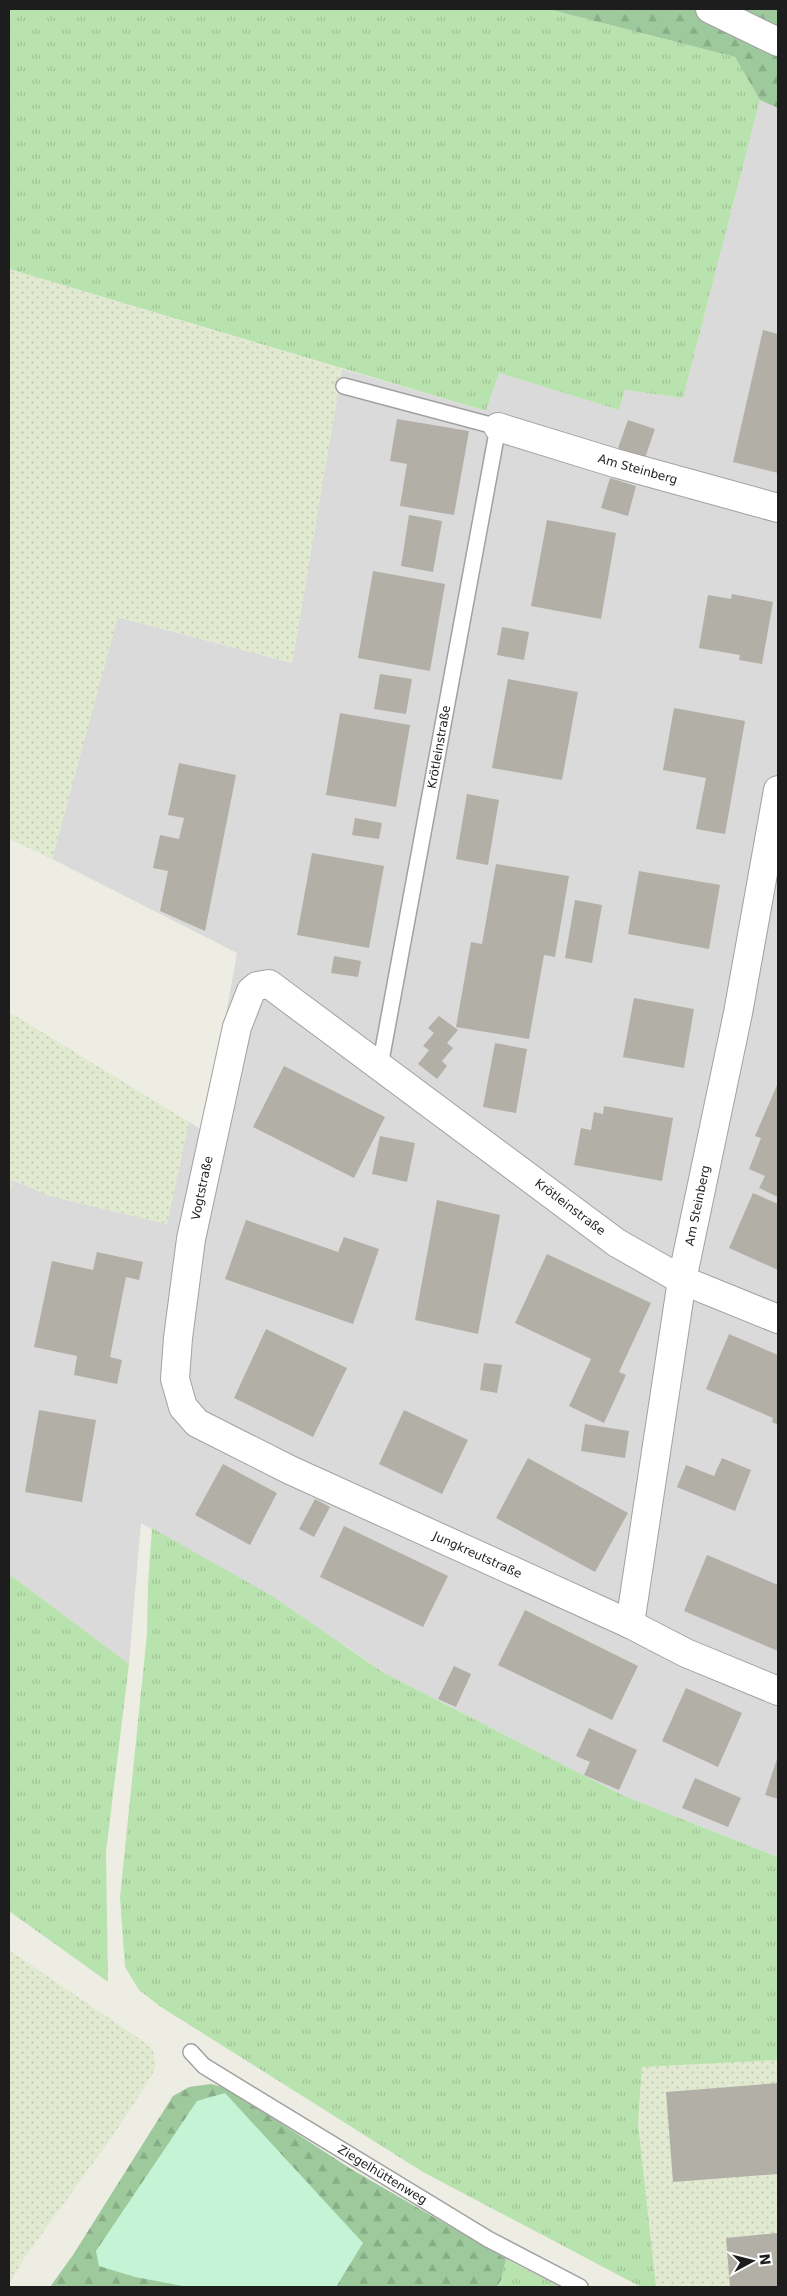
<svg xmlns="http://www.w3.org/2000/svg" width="787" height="2296" viewBox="0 0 787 2296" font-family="'DejaVu Sans',sans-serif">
<defs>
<pattern id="farmland-dots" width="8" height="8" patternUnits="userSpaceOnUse" patternTransform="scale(1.25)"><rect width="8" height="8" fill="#e1ead0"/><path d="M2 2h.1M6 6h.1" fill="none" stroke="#c1c8b2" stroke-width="1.8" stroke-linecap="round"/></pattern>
<pattern id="grass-tufts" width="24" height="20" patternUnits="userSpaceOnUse" patternTransform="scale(1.25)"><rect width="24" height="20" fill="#b9e3ae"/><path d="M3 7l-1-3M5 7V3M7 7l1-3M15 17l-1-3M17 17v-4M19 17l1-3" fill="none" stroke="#9fc295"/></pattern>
<pattern id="forest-firs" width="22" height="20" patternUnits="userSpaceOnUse" patternTransform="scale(1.25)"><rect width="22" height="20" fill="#9dc99c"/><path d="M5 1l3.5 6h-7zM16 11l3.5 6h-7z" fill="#87ac86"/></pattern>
</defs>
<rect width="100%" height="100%" fill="#edede4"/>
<!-- residential -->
<path fill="#dbdada" d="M 760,100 L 778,108 L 778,1857 L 624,1796 L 384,1673 L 347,1647 L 141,1523 L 129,1664 L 9,1574 L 9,1196 L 12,1180 L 50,1196 L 167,1224 L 189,1122 L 205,1132 L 237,953 L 52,859 L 117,617 L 292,663 L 342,369 L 486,411 L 499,373 L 619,410 L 625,390 L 683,398 Z"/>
<!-- farmland -->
<path fill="url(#farmland-dots)" d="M 9,269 L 342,369 L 292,663 L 118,617 L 52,859 L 9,839 Z
M 9,1012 L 189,1122 L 167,1224 L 50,1196 L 13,1180 L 9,1196 Z
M 9,1950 L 147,2044 L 153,2050 L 156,2065 L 151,2077 L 114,2134 L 23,2260 L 9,2284 Z
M 778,2060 L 778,2287 L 656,2287 L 638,2123 L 642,2066 Z"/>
<!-- grass -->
<path fill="url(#grass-tufts)" d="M 9,9 L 548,9 L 735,57 L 760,100 L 683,398 L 625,390 L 619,410 L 499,373 L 486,411 L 9,269 Z
M 152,1528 L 272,1596 L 384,1673 L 624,1796 L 778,1857 L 778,2060 L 642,2067 L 638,2123 L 656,2287 L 641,2287 L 423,2172 L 161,2007 L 139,1990 L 125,1967 L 120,1897 L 147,1634 L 148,1584 Z
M 9,1574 L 129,1664 L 106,1852 L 108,1982 L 9,1911 Z
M 506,2259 L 555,2284 L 559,2287 L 497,2287 L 501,2280 Z"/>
<!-- forest -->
<path fill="url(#forest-firs)" d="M 548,9 L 778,9 L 778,108 L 760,100 L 735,57 Z
M 211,2084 L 227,2088 L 351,2169 L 506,2259 L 501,2280 L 497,2287 L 50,2287 L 73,2255 L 173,2096 L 189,2087 Z"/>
<!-- park -->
<path fill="#c4f4d5" d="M 225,2093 L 363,2243 L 336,2287 L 188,2287 L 135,2277 L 99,2266 L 96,2251 L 197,2101 Z"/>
<!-- building -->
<path fill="#b2afa7" d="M 763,330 L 778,334 L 778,473 L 733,462 Z
M 397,419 L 469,431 L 454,515 L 400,506 L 407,464 L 390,461 Z
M 628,420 L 655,429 L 645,458 L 618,448 Z
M 610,478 L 636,486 L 628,516 L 601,508 Z
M 409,515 L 442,521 L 433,572 L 401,566 Z
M 547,520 L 616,533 L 601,619 L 531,606 Z
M 373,571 L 445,584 L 430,671 L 358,658 Z
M 732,594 L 773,602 L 762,664 L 739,660 L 740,655 L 699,648 L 708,595 L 731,599 Z
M 502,627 L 529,632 L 524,660 L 497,655 Z
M 380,674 L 412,679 L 406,714 L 374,709 Z
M 508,679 L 578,692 L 562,780 L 492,768 Z
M 674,708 L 745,721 L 725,834 L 696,829 L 706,778 L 663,770 Z
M 340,713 L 410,725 L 396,807 L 326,795 Z
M 179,763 L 236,775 L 205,931 L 160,911 L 168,871 L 153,868 L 160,835 L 179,839 L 184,818 L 168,815 Z
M 467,794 L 499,800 L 488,865 L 456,859 Z
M 355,818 L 382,823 L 379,839 L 352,835 Z
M 312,853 L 384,866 L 369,948 L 297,935 Z
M 496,864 L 569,876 L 555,957 L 544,955 L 529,1039 L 456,1027 L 471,942 L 482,944 Z
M 639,871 L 720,885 L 709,949 L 628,934 Z
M 575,900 L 602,905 L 592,963 L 565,958 Z
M 334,956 L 361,961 L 358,977 L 331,973 Z
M 634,998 L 694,1009 L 684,1068 L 623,1057 Z
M 439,1016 L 458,1030 L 447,1043 L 453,1048 L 442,1061 L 447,1066 L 437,1079 L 418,1064 L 429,1050 L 423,1046 L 434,1033 L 428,1028 Z
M 495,1043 L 527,1049 L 516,1113 L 483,1107 Z
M 284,1066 L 385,1117 L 354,1178 L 253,1127 Z
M 778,1083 L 778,1197 L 759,1188 L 765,1176 L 749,1169 L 761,1138 L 755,1136 Z
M 604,1106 L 673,1118 L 662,1181 L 574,1165 L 581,1128 L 591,1130 L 594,1112 L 603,1114 Z
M 380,1136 L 415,1143 L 407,1182 L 372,1174 Z
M 753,1193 L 778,1204 L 778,1270 L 729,1248 Z
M 437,1200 L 500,1215 L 478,1334 L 415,1320 Z
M 246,1220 L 338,1252 L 344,1237 L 379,1249 L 353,1324 L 225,1279 Z
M 97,1252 L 143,1262 L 139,1280 L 126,1277 L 110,1357 L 122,1360 L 117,1384 L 74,1375 L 77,1356 L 34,1347 L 52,1261 L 93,1270 Z
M 547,1254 L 651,1303 L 619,1372 L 626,1375 L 604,1423 L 569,1406 L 591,1359 L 515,1323 Z
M 266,1329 L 347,1368 L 313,1437 L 234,1398 Z
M 729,1334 L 778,1355 L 778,1425 L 772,1422 L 773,1418 L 706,1389 Z
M 484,1363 L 502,1365 L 497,1393 L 480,1390 Z
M 39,1410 L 96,1420 L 82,1502 L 25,1492 Z
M 404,1410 L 468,1440 L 442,1494 L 379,1464 Z
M 585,1424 L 629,1431 L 625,1458 L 581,1451 Z
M 528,1458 L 628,1513 L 595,1572 L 496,1518 Z
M 722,1458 L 751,1470 L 735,1511 L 677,1487 L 686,1465 L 714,1476 Z
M 223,1464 L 277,1493 L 250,1545 L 195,1515 Z
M 315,1499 L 330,1507 L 314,1537 L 299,1529 Z
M 344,1526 L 448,1576 L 423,1627 L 320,1577 Z
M 707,1555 L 778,1585 L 778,1651 L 684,1611 Z
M 525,1610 L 638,1666 L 612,1720 L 498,1665 Z
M 454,1666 L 471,1674 L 456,1707 L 438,1699 Z
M 686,1688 L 742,1713 L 718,1767 L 662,1741 Z
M 589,1728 L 637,1750 L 619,1790 L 584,1775 L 590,1762 L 576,1756 Z
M 778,1756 L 778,1799 L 765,1795 Z
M 695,1778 L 741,1798 L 728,1827 L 682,1808 Z
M 778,2083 L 778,2174 L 673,2182 L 666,2092 Z
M 778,2233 L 778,2287 L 730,2287 L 726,2238 Z"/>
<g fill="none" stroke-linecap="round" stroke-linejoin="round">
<defs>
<g id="lane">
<path d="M 344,386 L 498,427 L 380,1066"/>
<path id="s1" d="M 191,2052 L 204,2066 L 488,2239 L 580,2287"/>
</g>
<g id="street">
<path d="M 710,9 L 778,42"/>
<path id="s2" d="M 498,427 L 615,463 L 778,508"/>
<path id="s3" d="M 778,1319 L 682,1280 L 617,1243 L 269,984 L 257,986 L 251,991 L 237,1027 L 191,1239 L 178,1338 L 175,1379 L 183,1407 L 197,1423 L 290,1470 L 630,1624 L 686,1653 L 778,1691"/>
<path id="s4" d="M 630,1624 L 682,1280 L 738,1013 L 778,790"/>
</g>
</defs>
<!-- lane casing -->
<use href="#lane" stroke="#a1a1a1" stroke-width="18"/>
<!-- street casing -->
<use href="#street" stroke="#a1a1a1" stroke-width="30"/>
<!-- lane -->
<use href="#lane" stroke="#fff" stroke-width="15"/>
<!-- street -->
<use href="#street" stroke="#fff" stroke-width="28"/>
</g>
<g text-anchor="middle" stroke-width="4" stroke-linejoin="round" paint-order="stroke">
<!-- street labels -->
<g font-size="12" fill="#1d1d1d" stroke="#fff">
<text dy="4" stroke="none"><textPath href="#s2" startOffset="146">Am Steinberg</textPath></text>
<text transform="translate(439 747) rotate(-80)" y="4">Krötleinstraße</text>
<text transform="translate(202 1188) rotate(-78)" y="4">Vogtstraße</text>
<text dy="4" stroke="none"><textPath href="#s4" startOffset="424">Am Steinberg</textPath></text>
<text transform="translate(570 1207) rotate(37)" y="4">Krötleinstraße</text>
<text dy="4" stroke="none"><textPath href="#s3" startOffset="1389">Jungkreutstraße</textPath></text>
<text dy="4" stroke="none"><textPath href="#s1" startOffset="228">Ziegelhüttenweg</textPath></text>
</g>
</g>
<!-- border -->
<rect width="787" height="2296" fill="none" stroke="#1d1d1d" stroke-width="20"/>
<!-- north arrow -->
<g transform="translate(752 2261) rotate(83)" stroke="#ffffff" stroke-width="4" paint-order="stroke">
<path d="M0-4L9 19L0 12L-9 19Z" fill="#1d1d1d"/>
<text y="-8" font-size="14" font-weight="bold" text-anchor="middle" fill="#1d1d1d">N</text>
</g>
</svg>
